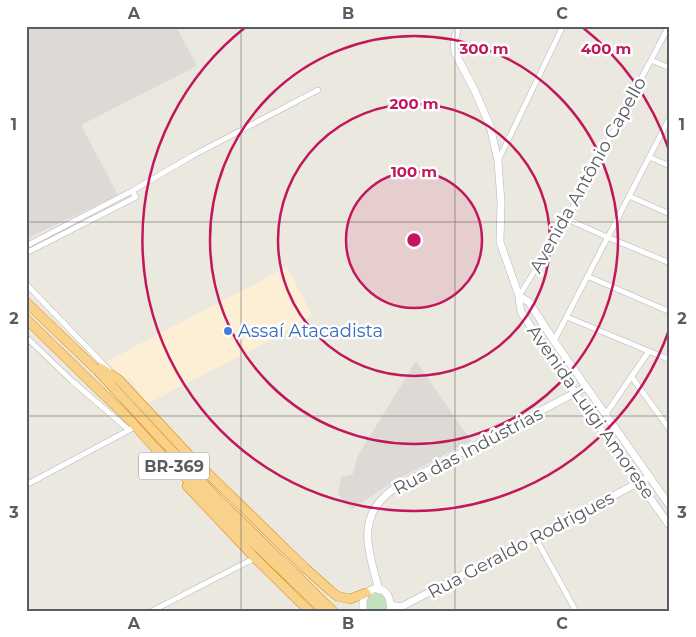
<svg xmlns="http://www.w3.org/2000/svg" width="696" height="637" viewBox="0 0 696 637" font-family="Montserrat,sans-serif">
<rect width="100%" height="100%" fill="#ebe8e0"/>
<!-- commercial -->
<path fill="#fcefd5" d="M 287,267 L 312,315 L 302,320 L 301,324 L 186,384 L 182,385 L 149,403 L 146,402 L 141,397 L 130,378 L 127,379 L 119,374 L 107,361 Z"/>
<!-- industrial -->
<path fill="#dddad5" d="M 26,26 L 176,26 L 197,66 L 81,125 L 118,195 L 26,239 Z
M 416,361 L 471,441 L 394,481 L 352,509 L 338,494 L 341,477 L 353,474 L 357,457 Z"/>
<!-- green -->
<path fill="#c1e2bd" d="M 377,593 C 388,596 387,601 387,611 L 367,611 C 365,601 368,595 377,593 Z"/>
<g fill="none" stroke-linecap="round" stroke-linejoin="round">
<defs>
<path id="street" d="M 651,60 L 670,68
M 649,157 L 670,166
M 498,161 L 563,26
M 629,196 L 670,214
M 567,219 L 607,237 L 670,263
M 26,246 L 132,191 L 192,156 L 318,90
M 26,253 L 136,197 L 132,191
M 587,276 L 670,312
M 26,284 L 109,370
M 519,296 L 567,219 L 669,26
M 567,317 L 670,360
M 26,337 L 72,381 L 129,430
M 554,341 L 670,117
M 631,376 L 670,430
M 605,415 L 649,351
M 26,485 L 131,429
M 535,537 L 576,611
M 152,611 L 255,558"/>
<path id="secondary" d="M 458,26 L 454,42 L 455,53 L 474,89 L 490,126 L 498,161 L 501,202 L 500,242 L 519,296 L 520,306 L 521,312 L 575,393 L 670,526
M 519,296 L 529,302 L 554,341 L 670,506
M 379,590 C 371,559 356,523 384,497 C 388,493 392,490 396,487 L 586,387
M 391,605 L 401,607 L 649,477
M 363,611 L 363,601 L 366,593 C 368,592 370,590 373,589 C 387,586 392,601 390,611"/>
<path id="highway" d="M 26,302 L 98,371 L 161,439 L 218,499 L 333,611
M 26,319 L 130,420 L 155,448 L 324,611
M 100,368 L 118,379 L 189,455 L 305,568 L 331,591 L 337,596 L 350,599 L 366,593
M 187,486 L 255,558 L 309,611"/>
</defs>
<!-- street casing -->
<use href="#street" stroke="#b3b7bb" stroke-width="6"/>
<!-- secondary casing -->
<use href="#secondary" stroke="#b2b6bb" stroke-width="8"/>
<!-- highway casing -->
<use href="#highway" stroke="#e2870a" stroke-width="10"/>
<!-- street -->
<use href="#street" stroke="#fff" stroke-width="5"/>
<!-- secondary -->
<use href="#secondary" stroke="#fff" stroke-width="7"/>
<!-- highway -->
<use href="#highway" stroke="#f8d18b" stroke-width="9"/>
</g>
<!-- grid -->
<path fill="none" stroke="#595d61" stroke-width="1" stroke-opacity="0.55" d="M 241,26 L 241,611M 455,26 L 455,611M 26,222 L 670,222M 26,416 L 670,416"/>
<!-- distance rings -->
<circle cx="414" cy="240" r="68" fill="#c2185b" fill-opacity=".12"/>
<g fill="none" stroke="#c2185b" stroke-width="2.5">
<circle cx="414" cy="240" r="68"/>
<circle cx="414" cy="240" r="136"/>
<circle cx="414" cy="240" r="204"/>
<path d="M669 330A271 271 0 1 1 247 26M581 26A271 271 0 0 1 669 150"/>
</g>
<!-- markers -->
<circle fill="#3f7fe0" stroke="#fff" stroke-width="2" cx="228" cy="331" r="5"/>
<g text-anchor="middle" stroke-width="5" stroke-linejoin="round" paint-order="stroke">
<!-- shield labels -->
<rect fill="#fff" stroke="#8b8e90" stroke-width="1" x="139" y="452.5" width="70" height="27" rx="4"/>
<g font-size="16" font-weight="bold" fill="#595d61">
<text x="174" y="472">BR-369</text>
</g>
<!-- street labels -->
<g font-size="18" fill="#595d61" stroke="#fff">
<text transform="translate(588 175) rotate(-61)" y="6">Avenida Antônio Capello</text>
<text transform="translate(591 412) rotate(55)" y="6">Avenida Luigi Amorese</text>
<text transform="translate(468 451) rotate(-28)" y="6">Rua das Indústrias</text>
<text transform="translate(521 545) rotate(-28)" y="6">Rua Geraldo Rodrigues</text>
</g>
<!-- shop labels -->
<g font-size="18" fill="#366cbe" stroke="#fff" text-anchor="start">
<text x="238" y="337">Assaí Atacadista</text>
</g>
</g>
<circle cx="414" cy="240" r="8" fill="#c2185b" stroke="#fff" stroke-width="2.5"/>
<g font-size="15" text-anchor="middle" font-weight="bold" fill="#c2185b" stroke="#fff" stroke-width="5" stroke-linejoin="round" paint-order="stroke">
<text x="484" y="54">300 m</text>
<text x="606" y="54">400 m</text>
<text x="414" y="109">200 m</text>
<text x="414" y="177">100 m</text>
</g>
<!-- border -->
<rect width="696" height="637" fill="none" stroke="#ffffff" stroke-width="55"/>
<rect x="28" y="28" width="640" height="582" fill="none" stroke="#595d61" stroke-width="2"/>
<g font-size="16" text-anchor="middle" font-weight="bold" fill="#595d61">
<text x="134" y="19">A</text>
<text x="348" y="19">B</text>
<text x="562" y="19">C</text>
<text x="14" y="130">1</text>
<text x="682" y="130">1</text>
<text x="14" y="324">2</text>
<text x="682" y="324">2</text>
<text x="14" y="518">3</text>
<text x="682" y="518">3</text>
<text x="134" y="629">A</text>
<text x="348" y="629">B</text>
<text x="562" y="629">C</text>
</g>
</svg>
